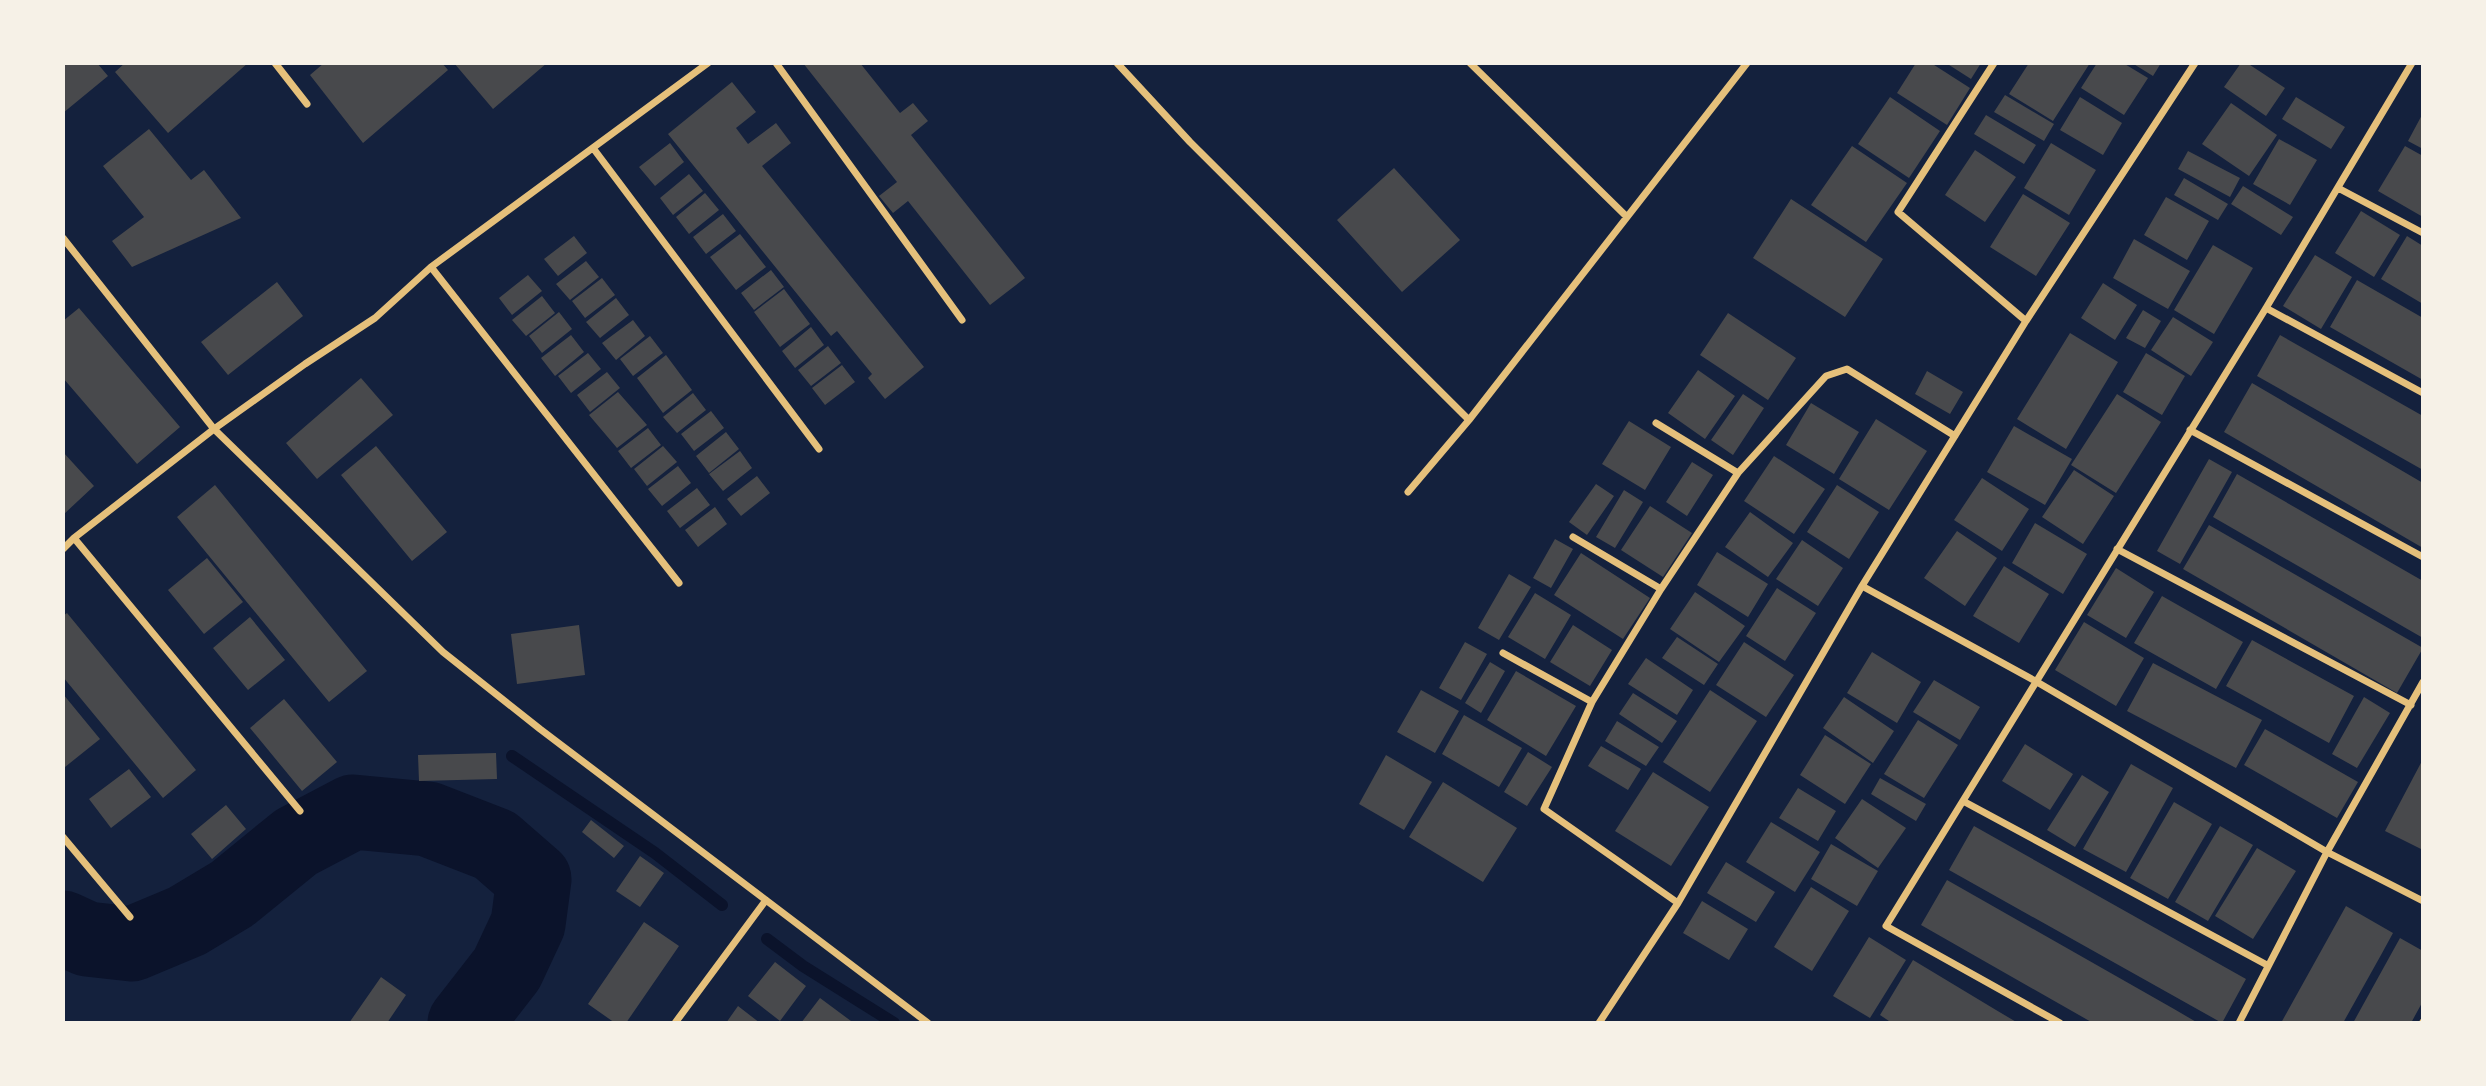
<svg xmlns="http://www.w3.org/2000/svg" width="2486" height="1086" viewBox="0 0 2486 1086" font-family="Commissioner,sans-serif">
<rect width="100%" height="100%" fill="#14213d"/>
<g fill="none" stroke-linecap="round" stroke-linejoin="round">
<!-- stream -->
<path stroke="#0b132b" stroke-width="12" d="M 512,756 L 655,853 L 722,905
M 767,939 L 803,966 L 894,1023"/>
<!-- river -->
<path stroke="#0b132b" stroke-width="75" d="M 63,928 L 87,939 L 132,944 L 187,921 L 232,894 L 296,842 L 353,812 L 428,819 L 495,845 L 534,879 L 528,924 L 507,969 L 465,1023"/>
</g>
<!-- building -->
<path fill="#48494c" d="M 63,63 L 97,63 L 108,76 L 63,113 Z
M 125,63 L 248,63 L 168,133 L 115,72 Z
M 324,63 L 442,63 L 448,70 L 363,143 L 310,75 Z
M 454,63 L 547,63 L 493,109 Z
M 803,63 L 860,63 L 900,113 L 913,103 L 928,121 L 911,135 L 1025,278 L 990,305 L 908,201 L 893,213 L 879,196 L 897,182 Z
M 1916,63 L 1931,63 L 1970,88 L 1947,125 L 1897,93 Z
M 1946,63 L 1981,63 L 1971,79 Z
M 2029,63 L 2090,63 L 2053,121 L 2009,94 Z
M 2097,63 L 2123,63 L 2148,78 L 2124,115 L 2081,88 Z
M 2132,63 L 2161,63 L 2153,76 Z
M 2241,63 L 2247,63 L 2285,88 L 2266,116 L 2224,87 Z
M 732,82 L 756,112 L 736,128 L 748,144 L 776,123 L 791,143 L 762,166 L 924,367 L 885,399 L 868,378 L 872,374 L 837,331 L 831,336 L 668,134 Z
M 2005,95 L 2054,124 L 2044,141 L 1994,112 Z
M 1890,97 L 1940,131 L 1909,178 L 1858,144 Z
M 2080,97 L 2122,123 L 2103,155 L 2060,130 Z
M 2296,97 L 2345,127 L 2331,149 L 2282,119 Z
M 2231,103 L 2277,135 L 2249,176 L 2202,144 Z
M 2423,113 L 2423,149 L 2408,141 Z
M 1986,115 L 2036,145 L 2024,164 L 1974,134 Z
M 149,129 L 191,180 L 204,170 L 241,218 L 132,267 L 112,241 L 144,217 L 103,166 Z
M 2279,139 L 2317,160 L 2290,205 L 2253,184 Z
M 670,143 L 684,162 L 655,186 L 639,167 Z
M 2051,143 L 2096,170 L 2069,215 L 2024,188 Z
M 1852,146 L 1907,183 L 1866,242 L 1811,205 Z
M 2405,146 L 2423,156 L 2423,217 L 2378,191 Z
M 1975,150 L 2016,177 L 1985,222 L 1945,195 Z
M 2188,151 L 2240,178 L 2230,197 L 2178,169 Z
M 1394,168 L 1460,240 L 1402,292 L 1337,220 Z
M 689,174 L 703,191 L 673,215 L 660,198 Z
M 2184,178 L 2228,204 L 2218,220 L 2174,195 Z
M 2243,186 L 2293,217 L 2281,235 L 2231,204 Z
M 705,193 L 719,210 L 689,234 L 676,217 Z
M 2023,194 L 2070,223 L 2036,276 L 1990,247 Z
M 2166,197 L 2209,221 L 2187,260 L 2144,235 Z
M 1791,199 L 1883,259 L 1845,317 L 1753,258 Z
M 2361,211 L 2400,235 L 2374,277 L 2335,253 Z
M 723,214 L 736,231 L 706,254 L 693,237 Z
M 740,234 L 766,267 L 736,290 L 710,257 Z
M 574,236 L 587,253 L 558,276 L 544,259 Z
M 2407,236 L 2423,246 L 2423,304 L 2381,279 Z
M 2134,239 L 2190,271 L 2168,309 L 2113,278 Z
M 2213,245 L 2253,268 L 2214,334 L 2174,310 Z
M 2315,255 L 2352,277 L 2321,329 L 2283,306 Z
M 586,261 L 599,277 L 570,300 L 556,284 Z
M 771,270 L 784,287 L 754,310 L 741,293 Z
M 528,275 L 542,291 L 512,315 L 499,298 Z
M 602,278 L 615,295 L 585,318 L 572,301 Z
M 2357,280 L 2423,318 L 2423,380 L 2330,327 Z
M 277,282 L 303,316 L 228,375 L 201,342 Z
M 2103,283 L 2137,305 L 2115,340 L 2081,318 Z
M 784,289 L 810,324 L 780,347 L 754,312 Z
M 542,296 L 555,313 L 526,336 L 512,320 Z
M 616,298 L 629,315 L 600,338 L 586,322 Z
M 79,308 L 180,427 L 137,464 L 63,378 L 63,321 Z
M 2143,310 L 2161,321 L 2145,348 L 2126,338 Z
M 559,312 L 572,329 L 542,353 L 529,336 Z
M 1728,313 L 1796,358 L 1768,400 L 1700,355 Z
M 2173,317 L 2213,342 L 2191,376 L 2151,350 Z
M 633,320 L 645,336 L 616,360 L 602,343 Z
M 811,327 L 824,345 L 795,368 L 782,351 Z
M 2070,333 L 2118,362 L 2066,449 L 2017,419 Z
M 571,335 L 584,352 L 555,376 L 541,358 Z
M 2280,335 L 2423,416 L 2423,470 L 2257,376 Z
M 650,336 L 663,353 L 633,376 L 620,359 Z
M 828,346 L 841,363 L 811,386 L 798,370 Z
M 588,353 L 601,369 L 571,393 L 558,376 Z
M 2146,353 L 2185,376 L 2162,415 L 2123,392 Z
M 666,355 L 692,390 L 663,413 L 637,378 Z
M 842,365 L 855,382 L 825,405 L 812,388 Z
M 1698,370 L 1735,396 L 1705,439 L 1668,413 Z
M 1927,371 L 1963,392 L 1950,414 L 1915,394 Z
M 607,372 L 620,388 L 590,412 L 577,395 Z
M 361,378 L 393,415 L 317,479 L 286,443 Z
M 2252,383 L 2423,483 L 2423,548 L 2224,432 Z
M 618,392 L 647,425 L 617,448 L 589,415 Z
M 693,393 L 706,410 L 677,433 L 663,417 Z
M 1743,394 L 1764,408 L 1733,455 L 1711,440 Z
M 2117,394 L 2161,422 L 2116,493 L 2071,465 Z
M 1811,403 L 1859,432 L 1834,474 L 1786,445 Z
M 711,411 L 724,428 L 694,451 L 681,434 Z
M 1876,419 L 1927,451 L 1889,510 L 1839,479 Z
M 1629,421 L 1671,447 L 1645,490 L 1602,464 Z
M 2014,426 L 2072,459 L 2045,505 L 1987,472 Z
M 648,428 L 661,445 L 631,468 L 618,451 Z
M 726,432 L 739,449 L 709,473 L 696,456 Z
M 376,446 L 447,532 L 412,561 L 341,475 Z
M 663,446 L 677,462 L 647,486 L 634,469 Z
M 740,451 L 752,468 L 723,491 L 709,474 Z
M 63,452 L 94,486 L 63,515 Z
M 1774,456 L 1825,489 L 1794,534 L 1744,501 Z
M 2209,459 L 2232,472 L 2180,564 L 2157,551 Z
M 1692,462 L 1713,475 L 1687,516 L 1666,502 Z
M 678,466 L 691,483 L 662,506 L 648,489 Z
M 2074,470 L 2114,496 L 2083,544 L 2042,517 Z
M 2237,474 L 2423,581 L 2423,638 L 2213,517 Z
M 757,476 L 770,493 L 741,516 L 727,499 Z
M 1982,478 L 2029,509 L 2002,551 L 1954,520 Z
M 1596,484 L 1614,496 L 1587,535 L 1569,522 Z
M 215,485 L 367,671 L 329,702 L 177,517 Z
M 1837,485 L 1879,512 L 1849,559 L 1807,532 Z
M 697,488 L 710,505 L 680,528 L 667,511 Z
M 1624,490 L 1643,502 L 1615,548 L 1596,537 Z
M 1650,506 L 1692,533 L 1663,577 L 1621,550 Z
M 715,507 L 727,524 L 698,547 L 685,530 Z
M 1750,512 L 1793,543 L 1768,577 L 1725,547 Z
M 2035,523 L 2087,554 L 2063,594 L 2012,563 Z
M 2209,525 L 2423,648 L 2397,693 L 2183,569 Z
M 1957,531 L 1997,558 L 1965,606 L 1924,578 Z
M 1555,539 L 1573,549 L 1551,588 L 1533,578 Z
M 1802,540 L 1843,568 L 1818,606 L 1776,579 Z
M 1717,552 L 1768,584 L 1748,617 L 1697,585 Z
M 1581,553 L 1650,598 L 1623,639 L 1554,595 Z
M 207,558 L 243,602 L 204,634 L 168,590 Z
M 2004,566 L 2049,594 L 2019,643 L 1973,616 Z
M 2116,568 L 2154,592 L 2126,638 L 2087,615 Z
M 1509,574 L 1531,587 L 1499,640 L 1478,628 Z
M 1777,588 L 1816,613 L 1785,661 L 1746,636 Z
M 1695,592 L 1745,626 L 1719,662 L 1670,629 Z
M 1535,593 L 1571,615 L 1545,659 L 1508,637 Z
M 2162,596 L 2243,642 L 2216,689 L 2134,643 Z
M 67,613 L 196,770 L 163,798 L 63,677 L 63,616 Z
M 250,617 L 285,660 L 248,690 L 213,648 Z
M 2084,622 L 2144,658 L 2116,706 L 2055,670 Z
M 579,625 L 585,675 L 517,684 L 511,634 Z
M 1573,625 L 1612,650 L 1590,686 L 1550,662 Z
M 1677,637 L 1718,664 L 1704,685 L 1662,658 Z
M 2252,640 L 2354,696 L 2329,743 L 2226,686 Z
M 1465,642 L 1487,654 L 1461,700 L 1439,688 Z
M 1744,642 L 1794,675 L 1766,717 L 1716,685 Z
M 1872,652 L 1921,682 L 1897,723 L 1847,693 Z
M 1646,658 L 1693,690 L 1677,715 L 1628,684 Z
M 1490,662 L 1505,671 L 1481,713 L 1465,703 Z
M 2153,663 L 2262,720 L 2236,768 L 2127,711 Z
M 1516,671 L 1576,706 L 1546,756 L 1487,720 Z
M 1934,680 L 1980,707 L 1960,740 L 1913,712 Z
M 1421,690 L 1459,711 L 1435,753 L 1397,732 Z
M 1710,690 L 1757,721 L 1710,792 L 1663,762 Z
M 1633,693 L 1677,721 L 1662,743 L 1619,714 Z
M 63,694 L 100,739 L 65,767 L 63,765 Z
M 1844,697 L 1894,731 L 1873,763 L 1823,728 Z
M 2364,697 L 2390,713 L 2357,768 L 2332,754 Z
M 284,699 L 337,762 L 302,791 L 250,728 Z
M 1464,715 L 1522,748 L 1499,787 L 1442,754 Z
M 1918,720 L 1958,745 L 1924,798 L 1884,774 Z
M 1617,721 L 1659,747 L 1646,766 L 1605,741 Z
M 2265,729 L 2358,782 L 2337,818 L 2244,765 Z
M 1825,735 L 1871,764 L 1845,804 L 1800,775 Z
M 2025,744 L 2073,774 L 2050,810 L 2002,781 Z
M 1601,746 L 1641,769 L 1628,790 L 1588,766 Z
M 1528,752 L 1552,767 L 1527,806 L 1504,792 Z
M 496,753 L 497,779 L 419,781 L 418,755 Z
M 1386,755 L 1432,782 L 1404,830 L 1359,804 Z
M 2423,759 L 2423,850 L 2385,831 Z
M 2131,764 L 2173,788 L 2126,872 L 2083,849 Z
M 129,769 L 151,797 L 111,828 L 89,799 Z
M 1653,772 L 1709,807 L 1671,866 L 1615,831 Z
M 2082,775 L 2109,792 L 2075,847 L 2047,830 Z
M 1880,778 L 1926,804 L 1916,821 L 1871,794 Z
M 1443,782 L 1517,828 L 1483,882 L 1409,837 Z
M 1798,788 L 1836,811 L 1818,841 L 1779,818 Z
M 1862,799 L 1906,828 L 1878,868 L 1835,838 Z
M 2174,802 L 2212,824 L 2168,899 L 2130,878 Z
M 226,805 L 246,829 L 212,859 L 191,834 Z
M 591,820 L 624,846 L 614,858 L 582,832 Z
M 1771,822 L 1820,852 L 1795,892 L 1746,862 Z
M 1974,826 L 2246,979 L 2222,1023 L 1949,870 Z
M 2220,826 L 2253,845 L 2208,921 L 2175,902 Z
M 1831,844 L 1878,871 L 1857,906 L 1811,879 Z
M 2257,848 L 2296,871 L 2253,939 L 2215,916 Z
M 640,856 L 664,873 L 640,907 L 616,891 Z
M 1726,862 L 1775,892 L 1756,922 L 1707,893 Z
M 1947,880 L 2174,1009 L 2198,1023 L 2093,1023 L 1921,925 Z
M 1811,887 L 1849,911 L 1812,971 L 1774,947 Z
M 1702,901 L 1748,929 L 1729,960 L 1683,933 Z
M 2346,906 L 2393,933 L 2381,955 L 2343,1023 L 2281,1023 Z
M 644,922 L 679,946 L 626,1023 L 615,1023 L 588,1004 Z
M 1869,937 L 1906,960 L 1870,1018 L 1833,996 Z
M 2400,938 L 2423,951 L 2423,1001 L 2411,1023 L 2353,1023 Z
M 1913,960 L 1996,1010 L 2018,1023 L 1892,1023 L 1880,1015 Z
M 775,962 L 806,986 L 780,1021 L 748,996 Z
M 381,977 L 406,995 L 387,1023 L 349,1023 Z
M 820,998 L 851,1021 L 849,1023 L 801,1023 Z
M 738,1006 L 760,1023 L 726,1023 Z"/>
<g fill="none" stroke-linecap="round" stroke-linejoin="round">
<!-- minor -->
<path stroke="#e5c07b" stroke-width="7" d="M 275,63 L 307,104
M 776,63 L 962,320
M 1117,63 L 1190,142 L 1469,420
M 1470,63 L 1627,217
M 1994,63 L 1898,212 L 2026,321
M 593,148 L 819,449
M 2338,188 L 2423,233
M 63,238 L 214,429 L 443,652 L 540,729 L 928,1023
M 431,267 L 679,583
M 2266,308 L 2423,393
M 1656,423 L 1738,473
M 2190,430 L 2423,557
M 1408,492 L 1469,420 L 1747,63
M 1573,537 L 1661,589
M 74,538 L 300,811
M 63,549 L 74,538 L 214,429 L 305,364 L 375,318 L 431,267 L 708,63
M 2117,549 L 2411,705
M 1862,586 L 2037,682 L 2327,852 L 2423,901
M 1503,653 L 1592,702
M 1963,801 L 2267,965
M 63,837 L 130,917
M 1678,903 L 1544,809 L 1592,702 L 1661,589 L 1738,473 L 1826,376 L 1847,369 L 1955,436
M 675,1023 L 766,900
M 1599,1023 L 1678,903 L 1862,586 L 2026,321 L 2195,63
M 2060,1023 L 1886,926 L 2266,308 L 2412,63
M 2239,1023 L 2327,852 L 2423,682
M 2423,1023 L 2423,1022"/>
</g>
<!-- border -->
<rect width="2486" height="1086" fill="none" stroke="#f6f1e7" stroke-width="130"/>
</svg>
